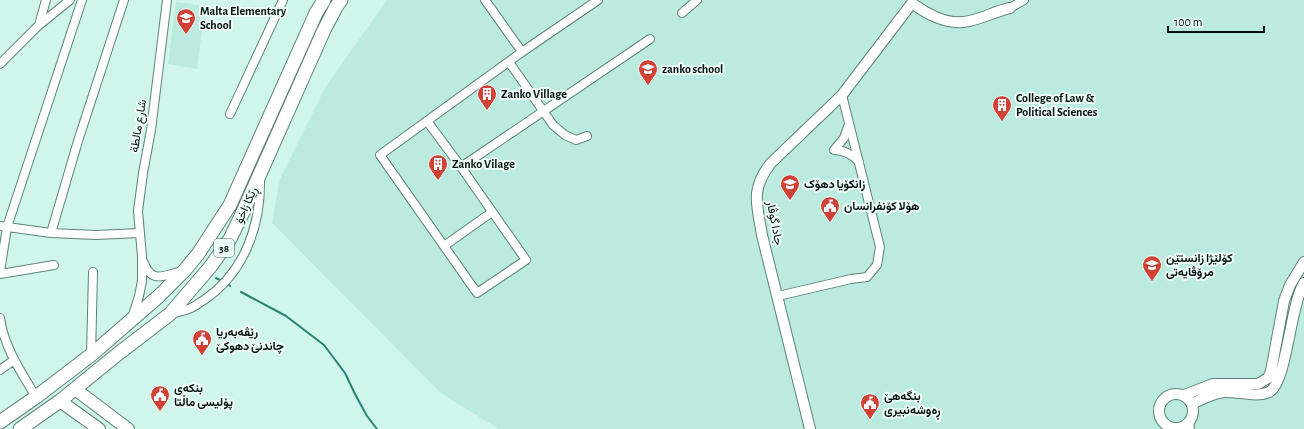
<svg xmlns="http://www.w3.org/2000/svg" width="1304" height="429" viewBox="0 0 1304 429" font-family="'Alegreya Sans',Vazirmatn,sans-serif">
<rect width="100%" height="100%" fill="#d0f6ec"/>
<!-- built -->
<path fill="#bbeade" d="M 387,0 L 1304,0 L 1304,429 L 499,429 L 442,394 L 272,223 L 280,179 L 326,86 Z
M 176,2 L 205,6 L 197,69 L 168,64 Z"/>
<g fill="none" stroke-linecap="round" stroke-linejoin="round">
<!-- stream -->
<path stroke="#288272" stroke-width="2" d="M 216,278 L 222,281
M 228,284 L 230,286
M 241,292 L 286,316 L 324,345 L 345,373 L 355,394 L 367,416 L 377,429"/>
<defs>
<path id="minor" d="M 485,0 L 522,52 L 380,155 L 477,293 L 526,260 L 461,167 L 650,39
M 1010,8 L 1024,0
M 682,13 L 697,0
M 39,25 L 46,0
M 522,52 L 598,0
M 509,62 L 553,125 L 565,135 L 576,140 L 587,136
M 0,64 L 38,26 L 70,0
M 230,114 L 283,0
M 427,121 L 461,167
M 849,124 L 844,138 L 834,150 C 845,150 852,154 859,162
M 0,226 L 51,233 L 96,235 L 139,233
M 51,233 L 78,141 L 124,0
M 444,246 L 492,212
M 143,261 C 152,286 165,274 184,271
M 0,272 L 7,227 L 82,0
M 0,274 L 54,265
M 778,299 L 778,296 L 851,279 L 867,277 L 877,265 L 880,247 L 842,95
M 171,314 C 177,312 185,311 191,308 C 196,306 200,302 204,300 C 244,273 261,226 260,179
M 0,318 C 4,347 21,372 36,397
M 132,318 L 139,296 L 142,281 L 142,256 L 138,211 L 143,173 L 151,130 L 167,0
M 91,355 L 93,272
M 0,370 L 14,360
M 1189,423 L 1190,429
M 1179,428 L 1179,429"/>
<path id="tertiary" d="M1159 411a17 17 0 1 1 34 0a17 17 0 1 1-34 0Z
M 1184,395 L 1213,384 L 1258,384 L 1268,378 L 1271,371 L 1284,301 L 1290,285 L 1304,262
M 1192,404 C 1202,399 1213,393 1224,392 C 1238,391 1256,398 1269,392 C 1287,383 1290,305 1304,283
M 810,429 L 762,235 C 757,205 750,189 771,163 L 842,95 L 912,3 C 925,13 945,24 963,22 C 978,21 995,11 1010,8"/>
<path id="primary" d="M 75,389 L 128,429
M 60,401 L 99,429"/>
<path id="trunk" d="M 0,422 L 36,397 L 91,355 L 159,296 L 184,271 L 198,254 L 230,205 L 316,13 L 324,0
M 20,429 L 60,401 L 119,353 L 170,314 L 211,266 L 230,239 L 243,212 L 324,30 L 336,7 L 341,0"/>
</defs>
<!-- minor casing -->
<use href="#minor" stroke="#5f8179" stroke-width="10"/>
<!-- tertiary casing -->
<use href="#tertiary" stroke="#5f8179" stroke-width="12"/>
<!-- primary casing -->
<use href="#primary" stroke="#5f8179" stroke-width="14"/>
<!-- trunk casing -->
<use href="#trunk" stroke="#5f8179" stroke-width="15"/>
<!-- minor -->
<use href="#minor" stroke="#fff" stroke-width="8"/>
<!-- tertiary -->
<use href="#tertiary" stroke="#fff" stroke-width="10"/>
<!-- primary -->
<use href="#primary" stroke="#fff" stroke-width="12"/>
<!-- trunk -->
<use href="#trunk" stroke="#fff" stroke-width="13"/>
</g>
<!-- icons -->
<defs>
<symbol id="school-pin" viewBox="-11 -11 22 30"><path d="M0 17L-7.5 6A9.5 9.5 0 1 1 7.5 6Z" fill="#d04238" stroke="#effdf9"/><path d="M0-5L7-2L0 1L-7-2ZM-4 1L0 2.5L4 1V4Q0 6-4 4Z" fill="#fff"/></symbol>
<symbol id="building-pin" viewBox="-11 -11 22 30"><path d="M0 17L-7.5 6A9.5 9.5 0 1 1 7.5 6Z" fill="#d04238" stroke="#effdf9"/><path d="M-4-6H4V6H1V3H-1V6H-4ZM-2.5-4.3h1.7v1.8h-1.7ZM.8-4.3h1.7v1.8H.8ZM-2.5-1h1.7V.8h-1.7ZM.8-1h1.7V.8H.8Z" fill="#fff"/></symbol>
<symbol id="university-pin" viewBox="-11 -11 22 30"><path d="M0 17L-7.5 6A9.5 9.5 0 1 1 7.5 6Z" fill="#d04238" stroke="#effdf9"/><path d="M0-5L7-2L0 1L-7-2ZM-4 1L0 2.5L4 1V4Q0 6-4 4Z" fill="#fff"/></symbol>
<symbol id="civic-pin" viewBox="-11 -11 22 30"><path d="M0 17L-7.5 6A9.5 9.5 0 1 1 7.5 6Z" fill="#d04238" stroke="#effdf9"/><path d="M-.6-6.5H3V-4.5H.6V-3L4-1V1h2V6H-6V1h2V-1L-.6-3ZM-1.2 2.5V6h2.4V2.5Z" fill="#fff"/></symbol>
</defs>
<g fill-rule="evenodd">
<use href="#school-pin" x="175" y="7" width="22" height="30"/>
<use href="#school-pin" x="637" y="58" width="22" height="30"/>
<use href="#building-pin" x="476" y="83" width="22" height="30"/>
<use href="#building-pin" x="991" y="94" width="22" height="30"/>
<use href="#building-pin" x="427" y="153" width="22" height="30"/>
<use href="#university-pin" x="779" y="173" width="22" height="30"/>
<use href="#civic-pin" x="819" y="195" width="22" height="30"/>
<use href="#university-pin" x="1141" y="254" width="22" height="30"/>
<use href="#civic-pin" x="191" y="328" width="22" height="30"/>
<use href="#civic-pin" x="149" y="384" width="22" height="30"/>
<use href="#civic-pin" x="859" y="392" width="22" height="30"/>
</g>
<g text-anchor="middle" stroke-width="4" stroke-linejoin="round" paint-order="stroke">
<!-- shield labels -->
<rect fill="#effdf9" stroke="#4a5854" stroke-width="1" x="214" y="239" width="20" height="18" rx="3"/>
<g font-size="11" font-weight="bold" fill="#04110e">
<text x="224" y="252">38</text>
</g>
<!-- poi labels -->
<g font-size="12" font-weight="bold" fill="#04110e" stroke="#effdf9" text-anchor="start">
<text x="200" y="15">Malta Elementary<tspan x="200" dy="14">School</tspan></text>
<text x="662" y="73">zanko school</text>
<text x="501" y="98">Zanko Village</text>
<text x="1016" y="102">College of Law &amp;<tspan x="1016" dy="14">Political Sciences</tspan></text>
<text x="452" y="168">Zanko Vilage</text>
<text x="804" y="188">زانکۆیا دهۆک</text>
<text x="844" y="210">هۆلا كۆنفرانسان</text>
<text x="1166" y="262">كۆلێژا زانستێن<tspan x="1166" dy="14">مرۆڤایەتی</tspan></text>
<text x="216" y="336">رێڤەبەریا<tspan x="216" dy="14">چاندنێ دهوکێ</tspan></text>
<text x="174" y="392">بنکەی<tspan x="174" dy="14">پۆلیسی ماڵتا</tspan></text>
<text x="884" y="400">بنگه‌هێ<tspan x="884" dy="14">ڕه‌وشه‌نبیرى</tspan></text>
</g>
<!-- street labels -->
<g font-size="12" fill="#04110e" stroke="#effdf9">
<text transform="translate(138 126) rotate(-81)" y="4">شارع مالطة</text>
<text transform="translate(246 205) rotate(-66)" y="4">ڕێکا زاخۆ</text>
<text transform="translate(775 223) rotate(79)" y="4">جادا گوڤار</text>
</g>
</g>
<!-- scale -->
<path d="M1168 26v6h96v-6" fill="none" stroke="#04110e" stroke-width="2"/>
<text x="1174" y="26" font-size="12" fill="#04110e" stroke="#effdf9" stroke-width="3" paint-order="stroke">100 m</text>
</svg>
